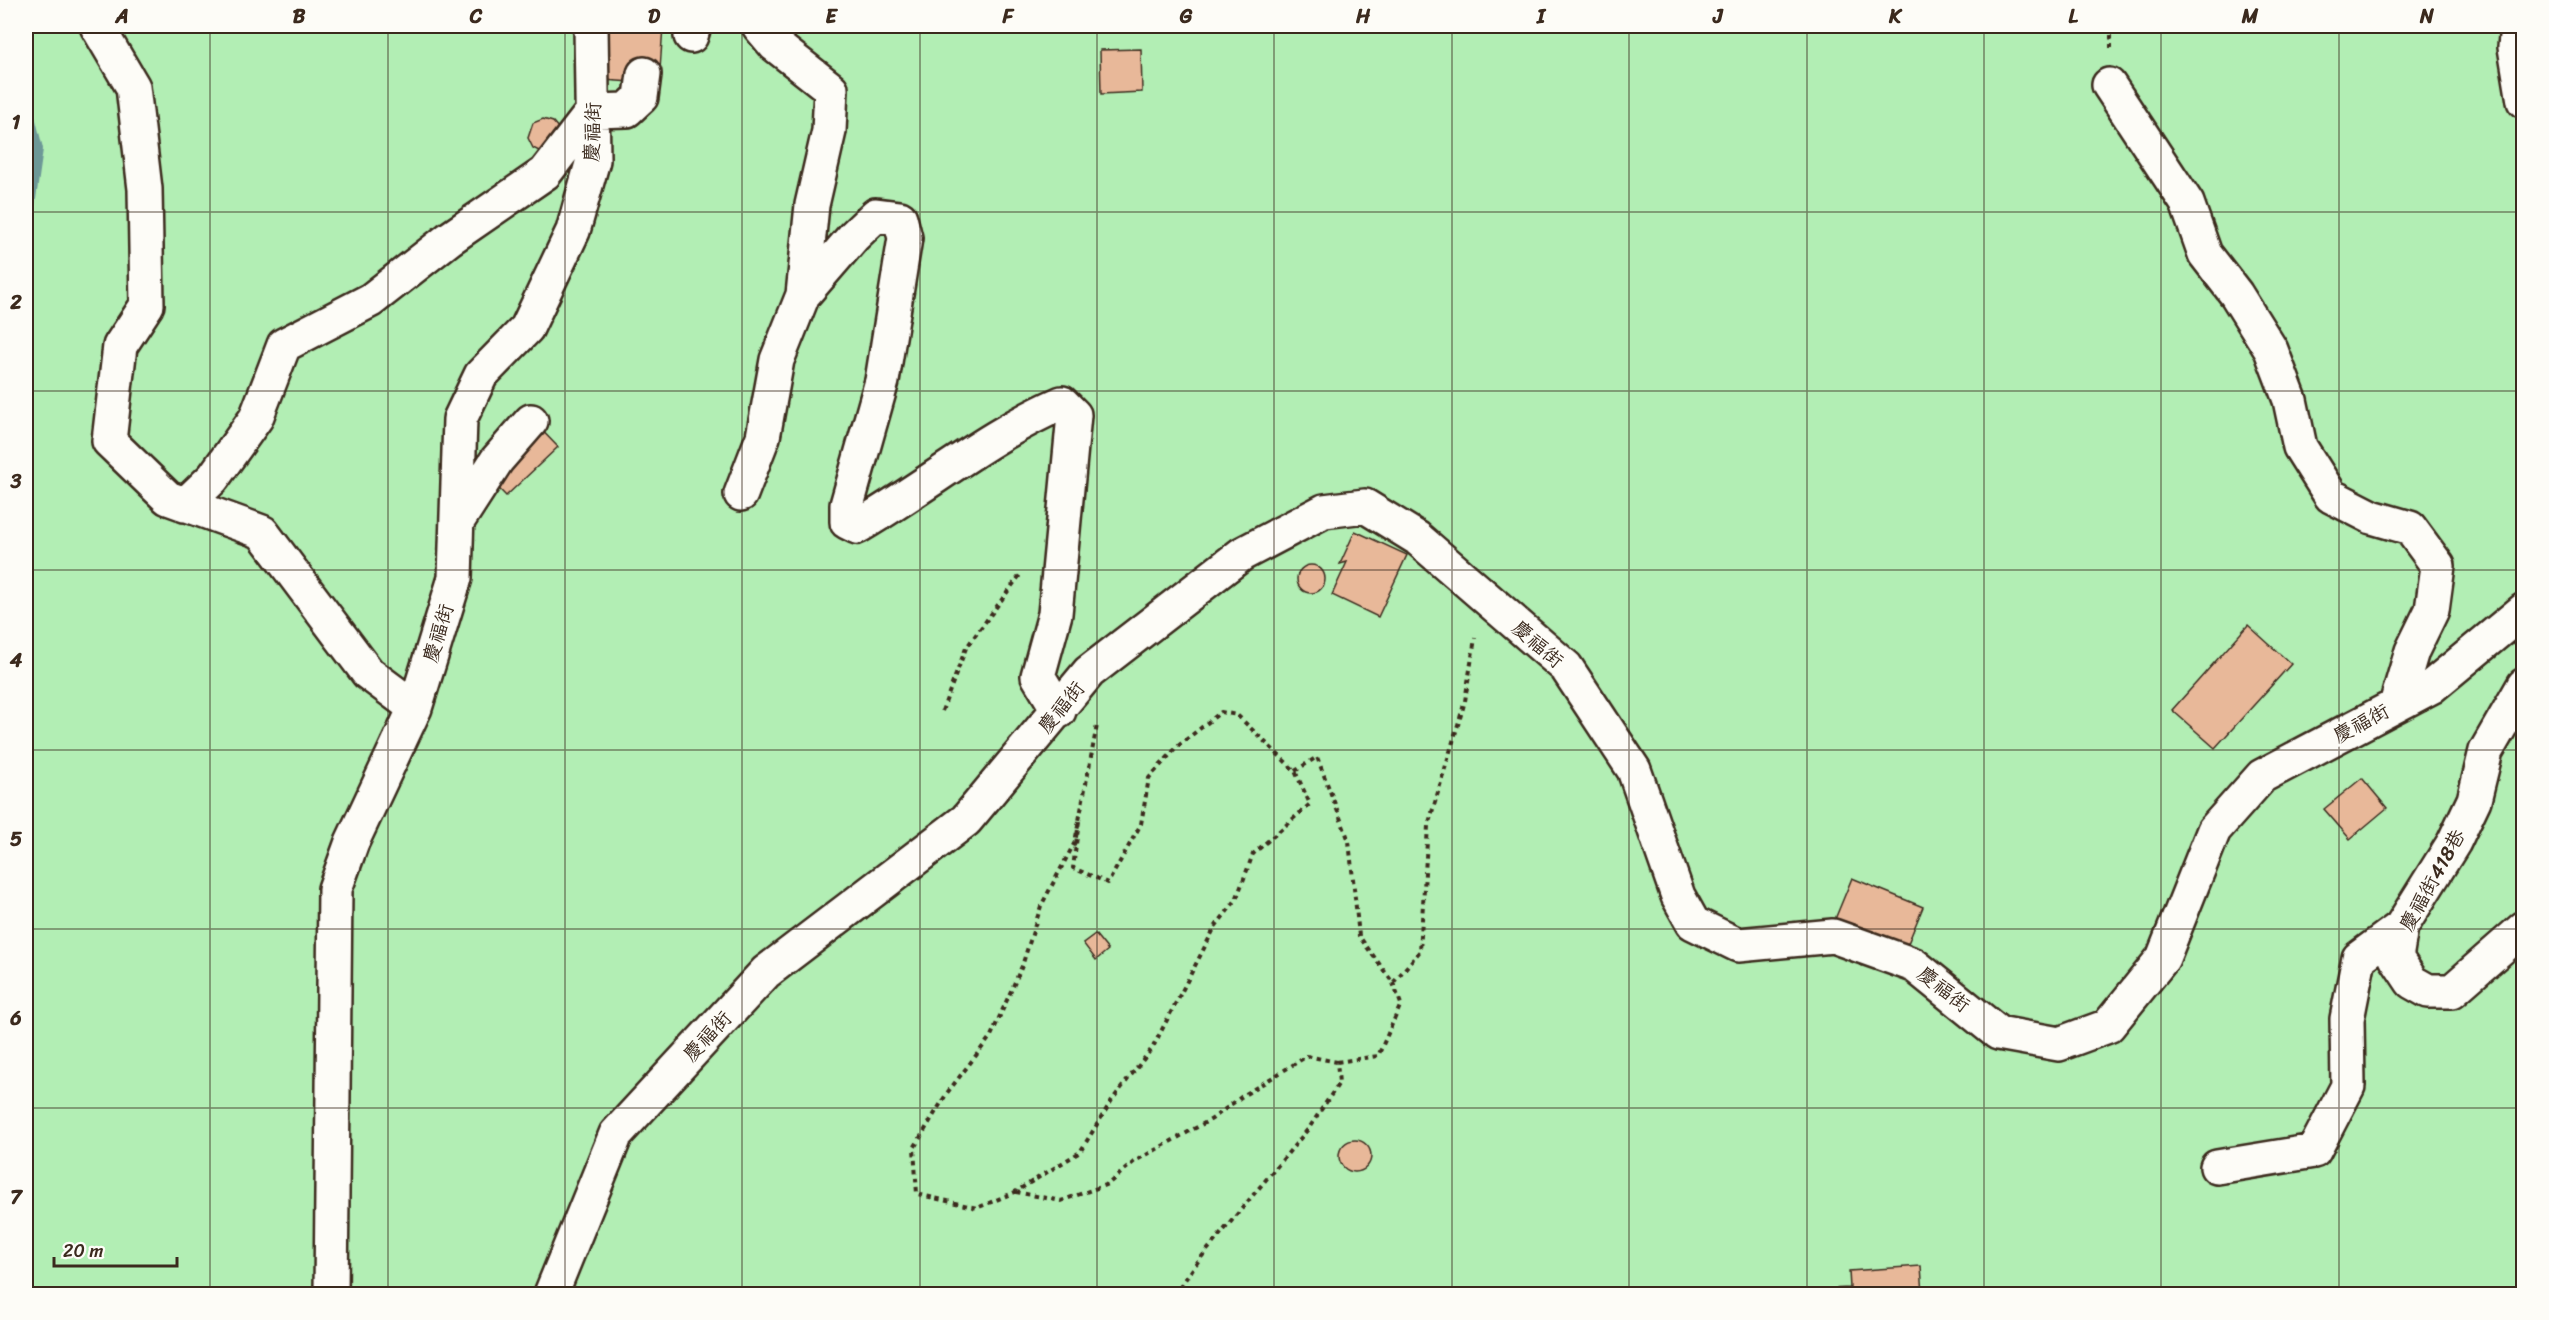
<svg xmlns="http://www.w3.org/2000/svg" width="2549" height="1320" viewBox="0 0 2549 1320" font-family="Sriracha,'LXGW WenKai TC',sans-serif">
<rect width="100%" height="100%" fill="#f9eee4"/>
<filter id="ink" filterUnits="userSpaceOnUse"><feTurbulence type="fractalNoise" baseFrequency=".0167" numOctaves="2"/><feDisplacementMap in="SourceGraphic" scale="12" xChannelSelector="R" yChannelSelector="G"/><feConvolveMatrix kernelMatrix="1 2 1 2 8 2 1 2 1" color-interpolation-filters="sRGB"/></filter>
<g filter="url(#ink)">
<!-- green -->
<path fill="#b2eeb4" stroke="#768c69" stroke-width="1.5" d="M 26,26 L 2523,26 L 2523,1294 L 26,1294 Z"/>
<g fill="none" stroke-linecap="round" stroke-linejoin="round">
<!-- stream -->
<path stroke="#6d9897" stroke-width="12" d="M 26,105 L 37,149 L 26,227"/>
</g>
<!-- building -->
<path fill="#e8b899" stroke="#3b2a1e" stroke-width="1.5" d="M 608,26 L 663,26 L 659,84 L 604,80 Z
M 1141,49 L 1142,92 L 1101,94 L 1100,50 Z
M 543,119 L 553,122 L 560,130 L 543,153 L 533,148 L 528,138 L 533,123 Z
M 529,417 L 558,447 L 506,496 L 477,466 Z
M 1355,531 L 1407,555 L 1378,617 L 1332,595 L 1347,562 L 1340,564 Z
M1297 579a14 14 0 1 1 28 0a14 14 0 1 1-28 0Z
M 2248,625 L 2291,664 L 2215,748 L 2172,710 Z
M 2362,778 L 2387,808 L 2350,839 L 2324,809 Z
M 1852,878 L 1923,907 L 1904,953 L 1833,924 Z
M 1095,934 L 1108,950 L 1096,960 L 1083,943 Z
M1339 1156a16 16 0 1 1 32 0a16 16 0 1 1-32 0Z
M 1921,1266 L 1923,1294 L 1829,1294 L 1828,1289 L 1850,1288 L 1849,1271 Z"/>
<g fill="none" stroke-linecap="round" stroke-linejoin="round">
<defs>
<path id="minor" d="M 97,26 L 133,87 L 145,189 L 147,305 L 120,346 L 109,441 L 168,498 L 262,532 L 368,673 L 415,708
M 2517,26 L 2515,47 L 2524,101
M 691,36 L 694,26
M 2109,85 L 2187,203 L 2205,254 L 2236,294 L 2271,350 L 2290,400 L 2300,447 L 2331,496 L 2372,517 L 2410,528 L 2438,566 L 2432,610 L 2412,651 L 2396,705
M 803,295 L 854,236 L 876,215 L 900,218 L 905,238 L 882,381 L 847,505 L 847,522 L 857,527 C 926,487 988,435 1062,403 L 1074,415 L 1055,614 L 1038,676 L 1059,711
M 741,494 L 763,437 L 777,360 L 803,295 L 812,205 L 829,131 L 831,89 L 775,45 L 759,26
M 185,505 L 213,478 L 256,418 L 284,345 L 371,300 L 449,239 L 545,173 L 593,111 L 627,110 L 641,97 L 644,74
M 457,522 L 497,460 L 531,421
M 2524,685 L 2486,751 L 2474,800 L 2454,842 L 2401,927 L 2396,958 L 2412,982 L 2428,991 L 2452,991 L 2524,928
M 2217,1167 L 2314,1151 L 2348,1086 L 2347,1019 L 2359,958 L 2401,927
M 331,1294 L 335,889 L 352,842 L 415,708 L 455,578 L 460,419 L 481,375 L 527,328 L 573,231 L 593,160 L 591,26
M 551,1294 L 616,1134 L 766,972 L 966,820 L 1089,672 L 1242,554 L 1324,511 L 1365,506 L 1417,538 L 1566,667 L 1634,770 L 1678,896 L 1693,923 L 1738,945 L 1833,936 L 1914,965 L 1998,1033 L 2059,1044 L 2108,1026 L 2163,958 L 2214,830 L 2262,776 L 2431,687 L 2524,610"/>
</defs>
<!-- minor casing -->
<use href="#minor" stroke="#3b2a1e" stroke-width="38"/>
<!-- path -->
<path stroke="#3b2a1e" stroke-width="4" stroke-dasharray="4.5 4.5" stroke-linecap="butt" d="M 2111,26 L 2111,48
M 942,711 L 966,648 L 1020,575
M 1295,771 L 1317,757 L 1349,841 L 1359,936 L 1393,983 L 1420,951 L 1428,826 L 1465,701 L 1475,638
M 1079,821 L 1073,868 L 1108,883 L 1141,824 L 1149,778 L 1178,746 L 1221,712 L 1237,715 L 1295,771 L 1310,804 L 1253,854 L 1236,900 L 1215,927 L 1153,1047 L 1112,1100 L 1080,1152 L 1015,1192 L 977,1208 L 917,1194 L 914,1148 L 947,1093 L 991,1036 L 1022,966 L 1041,906 L 1075,842 L 1097,725
M 1337,1062 L 1378,1056 L 1401,1004 L 1393,983
M 1016,1192 L 1061,1201 L 1108,1184 L 1135,1161 L 1212,1119 L 1241,1097 L 1307,1056 L 1337,1062 L 1339,1083 L 1309,1128 L 1199,1260 L 1175,1294"/>
<!-- minor -->
<use href="#minor" stroke="#fdfcf7" stroke-width="33"/>
</g>
</g>
<!-- grid -->
<path fill="none" stroke="#3b2a1e" stroke-width="1.5" stroke-opacity="0.55" d="M 210,26 L 210,1294M 388,26 L 388,1294M 565,26 L 565,1294M 742,26 L 742,1294M 920,26 L 920,1294M 1097,26 L 1097,1294M 1274,26 L 1274,1294M 1452,26 L 1452,1294M 1629,26 L 1629,1294M 1807,26 L 1807,1294M 1984,26 L 1984,1294M 2161,26 L 2161,1294M 2339,26 L 2339,1294M 26,212 L 2524,212M 26,391 L 2524,391M 26,570 L 2524,570M 26,750 L 2524,750M 26,929 L 2524,929M 26,1108 L 2524,1108"/>
<g text-anchor="middle" stroke-width="5" stroke-linejoin="round" paint-order="stroke">
<!-- street labels -->
<g font-size="20" fill="#3b2a1e" stroke="#fdfcf7">
<text transform="translate(592 132) rotate(-88)" y="7">慶福街</text>
<text transform="translate(438 633) rotate(-73)" y="7">慶福街</text>
<text transform="translate(1538 644) rotate(41)" y="7">慶福街</text>
<text transform="translate(1061 707) rotate(-51)" y="7">慶福街</text>
<text transform="translate(2361 723) rotate(-28)" y="7">慶福街</text>
<text transform="translate(2432 880) rotate(-61)" y="7">慶福街418巷</text>
<text transform="translate(1944 989) rotate(38)" y="7">慶福街</text>
<text transform="translate(707 1036) rotate(-47)" y="7">慶福街</text>
</g>
</g>
<!-- margin -->
<rect width="2549" height="1320" fill="none" stroke="#fdfcf7" stroke-width="66"/>
<!-- scale -->
<path d="M54 1257v9h123v-9" fill="none" stroke="#3b2a1e" stroke-width="3"/>
<text x="63" y="1257" font-size="18" fill="#3b2a1e" stroke="#fdfcf7" stroke-width="4.5" paint-order="stroke">20 m</text>
<rect x="33" y="33" width="2483" height="1254" fill="none" stroke="#3b2a1e" stroke-width="2"/>
<g font-size="20" text-anchor="middle" font-weight="bold" fill="#3b2a1e">
<text x="122" y="23">A</text>
<text x="299" y="23">B</text>
<text x="476" y="23">C</text>
<text x="654" y="23">D</text>
<text x="831" y="23">E</text>
<text x="1008" y="23">F</text>
<text x="1186" y="23">G</text>
<text x="1363" y="23">H</text>
<text x="1541" y="23">I</text>
<text x="1718" y="23">J</text>
<text x="1895" y="23">K</text>
<text x="2073" y="23">L</text>
<text x="2250" y="23">M</text>
<text x="2427" y="23">N</text>
<text x="16" y="129">1</text>
<text x="16" y="309">2</text>
<text x="16" y="488">3</text>
<text x="16" y="667">4</text>
<text x="16" y="846">5</text>
<text x="16" y="1025">6</text>
<text x="16" y="1204">7</text>
</g>
</svg>
